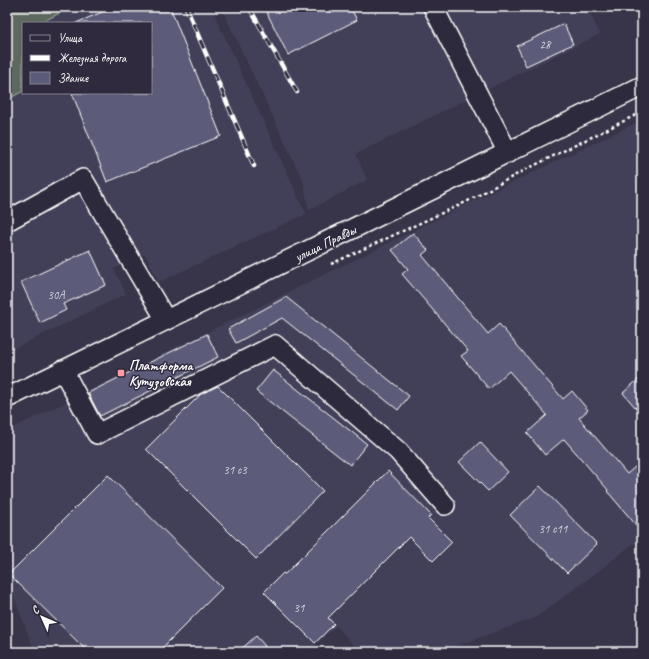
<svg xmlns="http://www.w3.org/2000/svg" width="649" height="659" viewBox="0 0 649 659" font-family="Caveat,sans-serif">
<rect width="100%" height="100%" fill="#383449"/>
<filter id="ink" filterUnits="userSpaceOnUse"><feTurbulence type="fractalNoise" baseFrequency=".025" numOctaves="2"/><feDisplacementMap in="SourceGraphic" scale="8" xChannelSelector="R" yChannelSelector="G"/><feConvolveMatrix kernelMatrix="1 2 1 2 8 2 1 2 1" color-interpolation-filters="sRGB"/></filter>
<g filter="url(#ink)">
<!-- built -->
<path fill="#424058" d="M 72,7 L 211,7 L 306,214 L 159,282 L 145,254 L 114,269 L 126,294 L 7,352 L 7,100 L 23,91 L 23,93 L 151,93 L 151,23 L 40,23 Z
M 221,7 L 587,7 L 600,34 L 356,154 L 367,180 L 309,210 L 303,181 Z
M 642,120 L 642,551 L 634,543 L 600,570 L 535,618 L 439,652 L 360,652 L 336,626 L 308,652 L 35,652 L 7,579 L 7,431 L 496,190 Z"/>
<!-- green -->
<path fill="#5d695e" stroke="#aeb4ae" d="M 7,7 L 72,7 L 40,23 L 23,23 L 23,91 L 7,100 Z"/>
<!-- building -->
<path fill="#5b5c7a" stroke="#fff" d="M 114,7 L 170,7 L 221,136 L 107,182 L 72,93 L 151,93 L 151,23 L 76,23 Z
M 264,7 L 350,7 L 357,20 L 288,55 Z
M 564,24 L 573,44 L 526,66 L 517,46 Z
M 413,233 L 428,250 L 422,255 L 488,334 L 499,324 L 563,399 L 572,391 L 588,410 L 579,418 L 627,474 L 642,461 L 642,532 L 607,491 L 608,490 L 564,439 L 545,455 L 527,433 L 547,415 L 509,371 L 489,389 L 461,356 L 468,351 L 402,274 L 408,269 L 392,250 Z
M 90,250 L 106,285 L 63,304 L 66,310 L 40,323 L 21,282 Z
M 286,297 L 409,396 L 398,410 L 282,318 L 236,343 L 228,329 Z
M 207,334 L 218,357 L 100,416 L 88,393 Z
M 273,370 L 367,444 L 350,465 L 256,391 Z
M 642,376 L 642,415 L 623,393 Z
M 218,386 L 323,491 L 256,559 L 146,449 L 201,394 Z
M 480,442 L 508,472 L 488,491 L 459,462 Z
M 388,471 L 431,515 L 428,518 L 452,542 L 433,561 L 409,537 L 328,618 L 334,624 L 315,643 L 264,592 L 283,573 L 285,574 Z
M 108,475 L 222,588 L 158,652 L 88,652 L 9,574 Z
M 540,486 L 597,544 L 567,573 L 510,515 Z
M 256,636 L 265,646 L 259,652 L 238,652 Z"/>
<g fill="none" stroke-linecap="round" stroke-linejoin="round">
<defs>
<path id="minor" d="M 433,7 L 508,153
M 7,221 L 83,179 L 166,320
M 63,370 L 97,434 L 275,345 L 398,451 L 445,505
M 7,398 L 354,228 L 642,86"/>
</defs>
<!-- minor casing -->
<use href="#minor" stroke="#fff" stroke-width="22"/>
<!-- path -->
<path stroke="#fff" stroke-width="2.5" stroke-dasharray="3 3" stroke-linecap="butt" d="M 331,264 L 466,202 L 523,171 L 642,112"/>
<!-- minor -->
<use href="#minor" stroke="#2f2a3d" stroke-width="19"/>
<defs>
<path id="rail" d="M 186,7 L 254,166
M 249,7 L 297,92"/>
</defs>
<!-- rail casing -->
<use href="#rail" stroke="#fff" stroke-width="4.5"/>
<!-- rail -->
<use href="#rail" stroke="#2f2a3d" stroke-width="3" stroke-dasharray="9" stroke-linecap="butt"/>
</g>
</g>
<!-- markers -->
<rect fill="#ff9aa2" stroke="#2f2a3d" stroke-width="1.5" x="117" y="369" width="8" height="8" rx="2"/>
<g text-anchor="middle" stroke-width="3" stroke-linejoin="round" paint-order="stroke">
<!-- number labels -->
<g font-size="12" fill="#d6d6de">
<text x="545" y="49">28</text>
<text x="56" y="299">30А</text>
<text x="235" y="474">31 с3</text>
<text x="553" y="533">31 с11</text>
<text x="299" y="612">31</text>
</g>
<!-- street labels -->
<g font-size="14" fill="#fff" stroke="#2f2a3d">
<text transform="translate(325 243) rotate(-26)" y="5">улица Правды</text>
</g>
<!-- poi labels -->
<g font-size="14" font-weight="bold" fill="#fff" stroke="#2f2a3d" text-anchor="start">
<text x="129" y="370">Платформа<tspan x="129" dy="16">Кутузовская</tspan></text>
</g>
</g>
<!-- margin -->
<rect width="649" height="659" fill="none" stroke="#2f2a3d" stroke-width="24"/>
<rect x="12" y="12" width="625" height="635" fill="none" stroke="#fff" stroke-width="1.5" filter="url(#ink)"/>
<!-- legend -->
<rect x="22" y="22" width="130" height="72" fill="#2f2a3d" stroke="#827f8b"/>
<rect x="30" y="35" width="20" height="6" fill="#2f2a3d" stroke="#827f8b"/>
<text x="58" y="42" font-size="12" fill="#ffffff">Улица</text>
<rect x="30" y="55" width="20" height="6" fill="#ffffff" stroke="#827f8b"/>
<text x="58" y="62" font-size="12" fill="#ffffff">Железная дорога</text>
<rect x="30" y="72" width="20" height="12" fill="#5b5c7a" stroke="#827f8b"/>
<text x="58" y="82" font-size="12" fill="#ffffff">Здание</text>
<!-- north arrow -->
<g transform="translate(42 617) rotate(315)" stroke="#2f2a3d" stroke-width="3" paint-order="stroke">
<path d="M0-3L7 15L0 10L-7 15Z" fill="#ffffff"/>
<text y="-6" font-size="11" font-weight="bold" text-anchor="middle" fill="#ffffff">С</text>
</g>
</svg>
